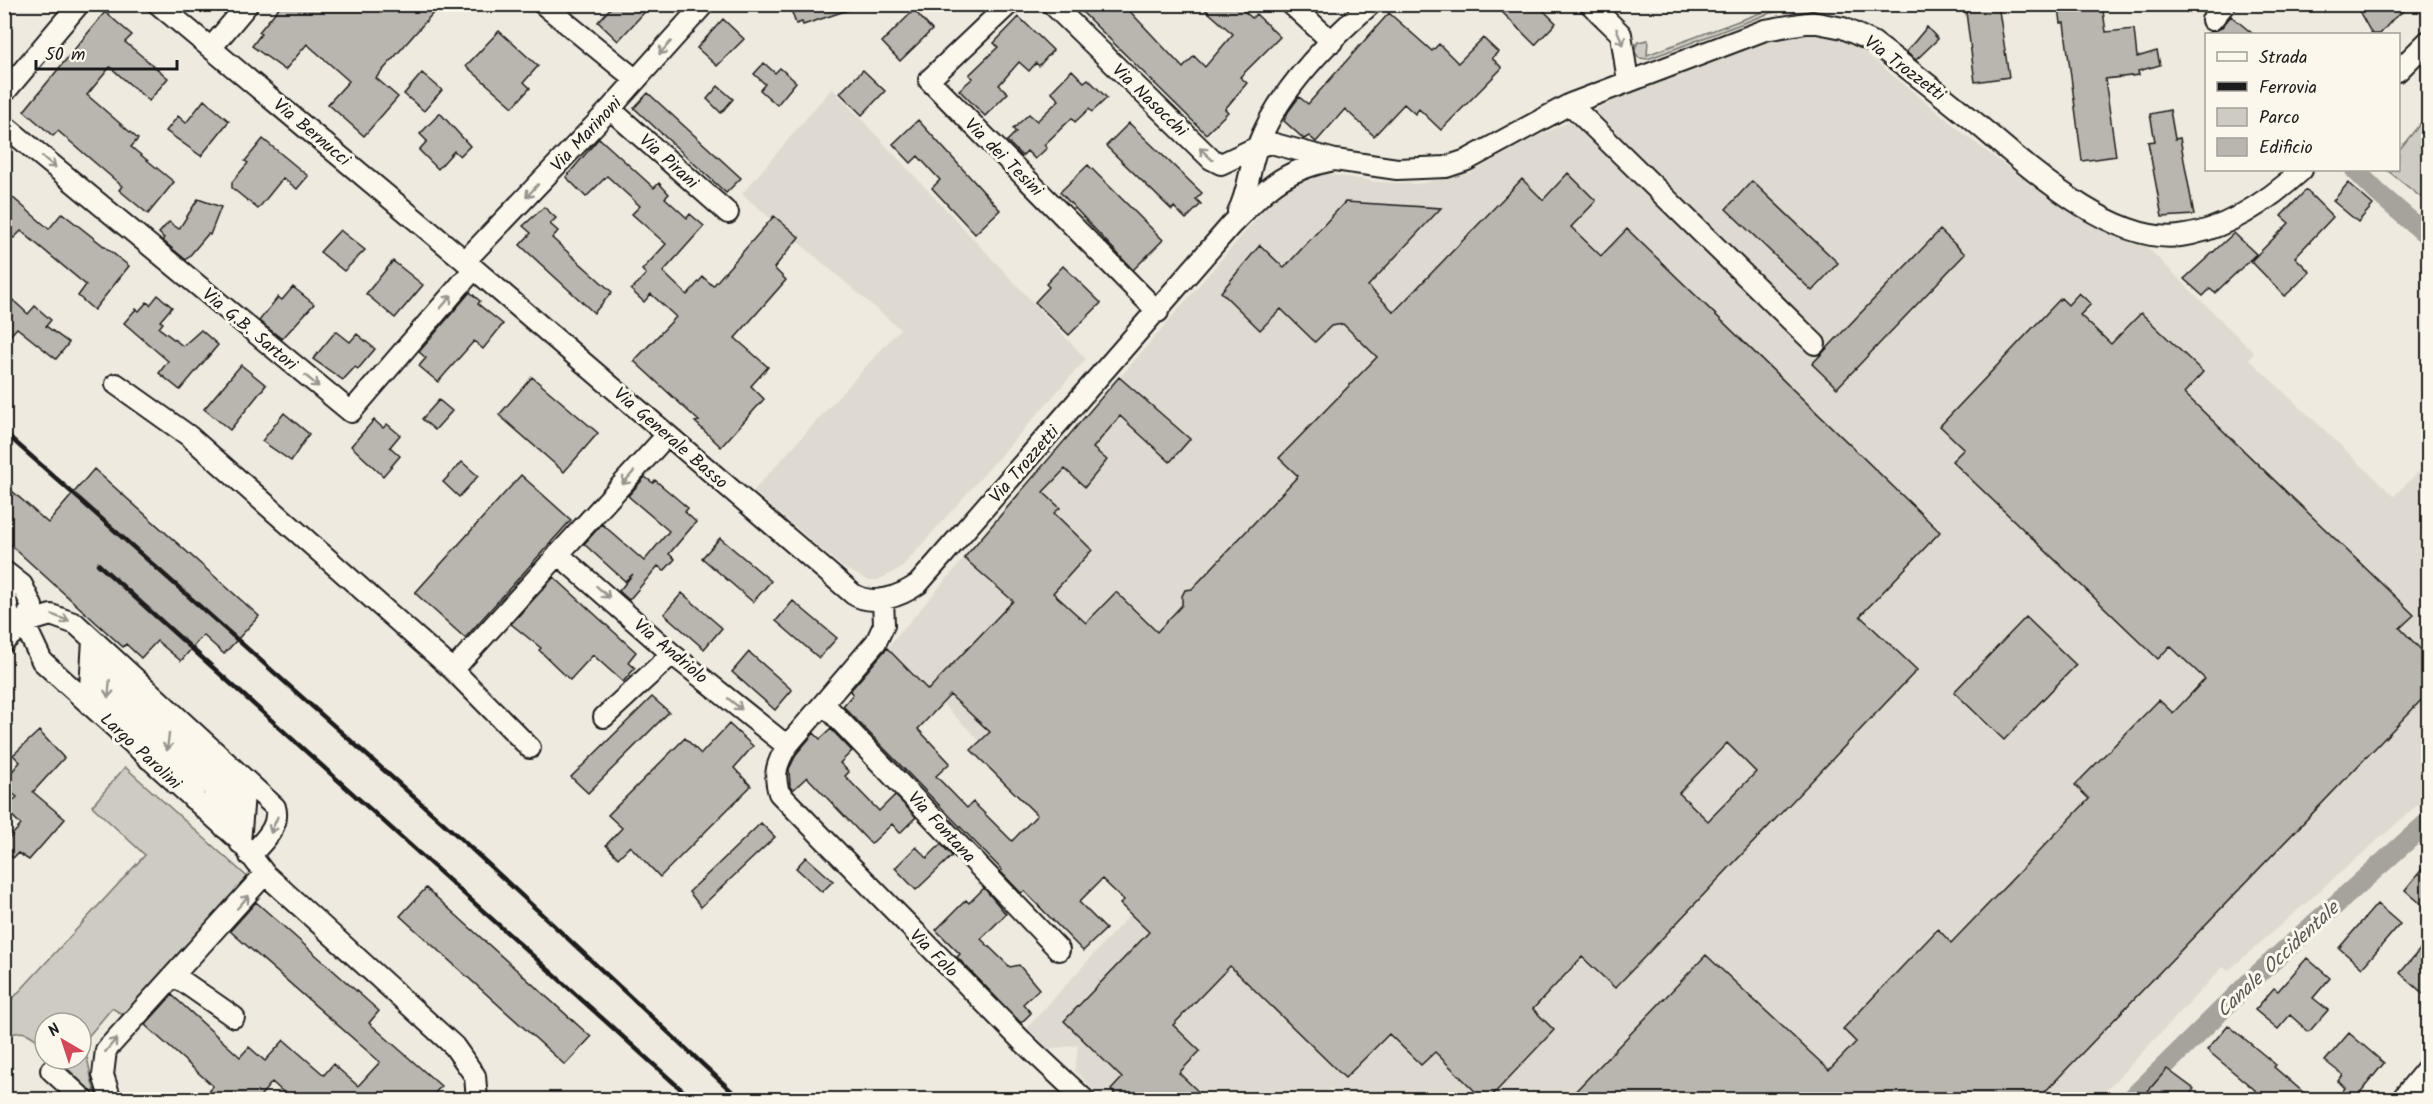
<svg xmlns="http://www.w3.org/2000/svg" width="2433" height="1104" viewBox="0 0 2433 1104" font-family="Kalam,sans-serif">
<rect width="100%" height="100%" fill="#eeeadf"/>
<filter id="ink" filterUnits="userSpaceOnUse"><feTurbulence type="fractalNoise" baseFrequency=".0167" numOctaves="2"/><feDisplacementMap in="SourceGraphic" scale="12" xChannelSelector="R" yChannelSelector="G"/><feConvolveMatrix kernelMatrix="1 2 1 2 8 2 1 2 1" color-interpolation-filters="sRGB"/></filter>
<g filter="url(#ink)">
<!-- built -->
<path fill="#dedad1" d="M 1789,35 L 1821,35 L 1846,41 L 1863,51 L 1982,148 L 2056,203 L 2102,230 L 2146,246 L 2254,353 L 2249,359 L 2394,496 L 2421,469 L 2428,470 L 2428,796 L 2228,971 L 2223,967 L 2098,1099 L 1343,1100 L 1331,1088 L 1319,1099 L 1103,1099 L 1075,1071 L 1078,1045 L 1048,1049 L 1027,1028 L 1141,902 L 887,648 L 1281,190 L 1301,178 L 1321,173 L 1379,182 L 1417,184 L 1468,174 L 1532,139 L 1634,91 L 1756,44 Z
M 832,88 L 1086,359 L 901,568 L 878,580 L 868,580 L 843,568 L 753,491 L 900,329 L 742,194 Z"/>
<!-- green -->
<path fill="#ceccc2" stroke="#75746f" stroke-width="1.5" d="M 1769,5 L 1793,5 L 1785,11 L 1770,13 L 1648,59 L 1639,58 L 1634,51 L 1638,42 L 1648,40 L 1647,55 L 1768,10 Z
M 2428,114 L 2428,203 L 2387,170 L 2398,170 L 2399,150 Z
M 125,767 L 253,882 L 128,1018 L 112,1008 L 81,1045 C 92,1062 88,1078 97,1097 L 58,1059 L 81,1059 L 81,1023 L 45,1023 L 45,1047 C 32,1035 21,1025 5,1039 L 5,1007 L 145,855 L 92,806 Z"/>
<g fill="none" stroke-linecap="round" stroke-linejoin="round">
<!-- canal -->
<path stroke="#a6a39d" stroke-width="20" d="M 2355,170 L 2377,192 L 2428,236
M 2130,1100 L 2257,975 L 2428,822"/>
</g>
<!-- building -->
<path fill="#b9b6af" stroke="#1c1c1c" stroke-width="1.5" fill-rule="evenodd" d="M 282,4 L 441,4 L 376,78 L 398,97 L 364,136 L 328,104 L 349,81 L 307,44 L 285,70 L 252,46 L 261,34 L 259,32 Z
M 614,4 L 652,4 L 618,41 L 598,22 Z
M 789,4 L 856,4 L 857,7 L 803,25 L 802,22 L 796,24 Z
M 1074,4 L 1123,4 L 1183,68 L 1194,56 L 1205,67 L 1233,34 L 1199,4 L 1236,4 L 1252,18 L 1256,14 L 1280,37 L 1240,77 L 1247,83 L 1225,109 L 1228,112 L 1206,134 Z
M 1494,4 L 1537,4 L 1556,23 L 1535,45 Z
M 1965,4 L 1998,4 L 2009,77 L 1975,82 Z
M 2102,4 L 2106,32 L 2134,29 L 2137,57 L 2157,51 L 2160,65 L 2138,71 L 2139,75 L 2105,79 L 2116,156 L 2082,161 L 2064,23 L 2061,23 L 2059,8 Z
M 2355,4 L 2413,4 L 2393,19 L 2380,34 L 2372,34 Z
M 914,10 L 932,30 L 900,61 L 882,42 Z
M 105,12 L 132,35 L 125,42 L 168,78 L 149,101 L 110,67 L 87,95 L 138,139 L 131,147 L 174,182 L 148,214 L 119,190 L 122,186 L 58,131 L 53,136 L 24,111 Z
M 1389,13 L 1432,51 L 1439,44 L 1458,63 L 1483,38 L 1498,52 L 1492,58 L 1502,68 L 1441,130 L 1419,109 L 1415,114 L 1404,104 L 1374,136 L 1345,109 L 1316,142 L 1309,136 L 1304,139 L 1284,121 L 1288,112 L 1299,97 L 1308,104 Z
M 2231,16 L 2253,34 L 2206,34 L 2221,28 Z
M 1019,17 L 1053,50 L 1039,66 L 1036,63 L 1029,71 L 1019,62 L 999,85 L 1008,93 L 985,116 L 959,90 L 973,78 L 969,75 L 998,47 L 994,43 Z
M 723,19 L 744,39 L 717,66 L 697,48 Z
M 1927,27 L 1938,39 L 1916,60 L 1906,52 Z
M 499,31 L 538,66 L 524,82 L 530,88 L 513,107 L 466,66 Z
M 764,63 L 775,73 L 780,68 L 796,82 L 777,105 L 760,90 L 765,84 L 754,74 Z
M 863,70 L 885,91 L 862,115 L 840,93 Z
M 1072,70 L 1084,82 L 1088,79 L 1107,98 L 1092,112 L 1089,109 L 1075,122 L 1072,118 L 1044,145 L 1047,148 L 1035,159 L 1027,151 L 1022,156 L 1007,141 L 1016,132 L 1013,129 L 1029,114 L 1037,121 L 1059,100 L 1051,92 Z
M 422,73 L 442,90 L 424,111 L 404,94 Z
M 718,86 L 733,99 L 721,113 L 707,99 Z
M 648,93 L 741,178 L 726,193 L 634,108 Z
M 204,100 L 229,121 L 201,156 L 166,131 L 178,116 L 186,123 Z
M 2170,110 L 2175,139 L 2180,138 L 2194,215 L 2162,217 L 2148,142 L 2155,141 L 2150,114 Z
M 440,113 L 470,146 L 460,156 L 454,151 L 438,169 L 419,150 L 427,141 L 420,134 Z
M 918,120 L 1000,210 L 975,234 L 932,188 L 940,180 L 918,156 L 911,163 L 893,144 Z
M 1129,123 L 1202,193 L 1196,199 L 1201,204 L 1186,219 L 1174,207 L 1172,210 L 1106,146 Z
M 599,138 L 654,188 L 659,183 L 669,194 L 665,198 L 687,218 L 690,214 L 704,226 L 663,272 L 687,295 L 703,277 L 713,286 L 774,216 L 799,237 L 774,268 L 786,280 L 735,338 L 768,367 L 751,386 L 764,399 L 721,447 L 695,422 L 699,421 L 634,361 L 676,317 L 651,294 L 644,302 L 631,290 L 646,274 L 642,270 L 666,244 L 632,214 L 640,206 L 607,176 L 586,197 L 566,177 Z
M 263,139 L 308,176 L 297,189 L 283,178 L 258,209 L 232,188 L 232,182 L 248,163 L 245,161 Z
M 1088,165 L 1163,240 L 1133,270 L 1060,192 Z
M 1568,173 L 1596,201 L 1571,227 L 1601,256 L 1627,229 L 1940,532 L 1860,616 L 1917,670 L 1615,988 L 1582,957 L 1533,1009 L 1554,1030 L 1488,1100 L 1484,1100 L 1435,1052 L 1421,1065 L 1389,1034 L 1345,1078 L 1230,966 L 1173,1025 L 1200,1051 L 1179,1073 L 1207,1100 L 1120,1100 L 1111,1090 L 1122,1078 L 1064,1021 L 1149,932 L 1120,904 L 1124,900 L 1102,879 L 1079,902 L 1106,929 L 1083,951 L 1024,891 L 1021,893 L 1000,871 L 1002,870 L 843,706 L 853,694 L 850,691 L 887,648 L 928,690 L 1013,601 L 964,558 L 1119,377 L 1190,439 L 1170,462 L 1120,416 L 1093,448 L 1107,460 L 1085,487 L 1065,469 L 1043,492 L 1060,508 L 1054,513 L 1092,550 L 1053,593 L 1086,623 L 1116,592 L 1157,632 L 1182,605 L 1182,596 L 1185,590 L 1192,589 L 1298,476 L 1279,458 L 1377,357 L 1343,324 L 1331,326 L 1315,342 L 1281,309 L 1260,330 L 1221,292 L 1260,245 L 1284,268 L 1345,202 L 1441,208 L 1368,286 L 1394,312 L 1522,179 L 1543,200 ZM 950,695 L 990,732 L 971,750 L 1037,815 L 1012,841 L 973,802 L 967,808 L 936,776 L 950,763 L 918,729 ZM 1727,743 L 1756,772 L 1708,821 L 1679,793 Z
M 1752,181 L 1838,263 L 1812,291 L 1726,209 Z
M 2348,183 L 2373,205 L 2358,222 L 2333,201 Z
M 4,190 L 49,229 L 62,213 L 129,266 L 94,310 L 78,296 L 86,285 L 21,231 L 14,238 L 4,231 Z
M 2306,190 L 2333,217 L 2295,257 L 2310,272 L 2285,296 L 2251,261 L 2289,223 L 2281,216 Z
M 198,199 L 221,207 L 210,235 L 208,234 L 186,260 L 162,240 L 164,238 L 159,233 L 169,222 L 179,229 Z
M 544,207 L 556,218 L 550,224 L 558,231 L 552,238 L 612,292 L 594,313 L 520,245 L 531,233 L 523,226 Z
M 340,230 L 365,250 L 344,271 L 320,252 Z
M 1940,230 L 1965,254 L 1837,388 L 1812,364 Z
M 2234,233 L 2256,254 L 2215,293 L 2210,289 L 2203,296 L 2184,279 Z
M 393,261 L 423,285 L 395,318 L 366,294 Z
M 1063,266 L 1101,303 L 1069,335 L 1035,302 L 1049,287 L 1046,284 Z
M 293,287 L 314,304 L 282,339 L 259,321 L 278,297 L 282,300 Z
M 4,292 L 28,314 L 35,306 L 51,320 L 46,326 L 69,343 L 56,359 L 17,328 L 4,342 Z
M 470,292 L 480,301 L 478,304 L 503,324 L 483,349 L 474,341 L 438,382 L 419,366 L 426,358 L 419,352 Z
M 2079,293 L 2091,304 L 2080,315 L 2111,344 L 2141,313 L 2203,372 L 2184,393 L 2414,615 L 2400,628 L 2428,657 L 2428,693 L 2037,1100 L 1567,1100 L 1706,955 L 1829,1070 L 1856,1042 L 1843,1029 L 1938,929 L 1951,943 L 2089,799 L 2075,785 L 2159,700 L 2173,713 L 2205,679 L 2170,646 L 2158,659 L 1952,461 L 1964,449 L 1940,426 L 2061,298 L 2068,305 Z
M 158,295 L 172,307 L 160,321 L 163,323 L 159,328 L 183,346 L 201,330 L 218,345 L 180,390 L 159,373 L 168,361 L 124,323 L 136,309 L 139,311 L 147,302 L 150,305 Z
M 336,331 L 350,342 L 357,334 L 375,349 L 358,369 L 355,367 L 343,380 L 313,359 Z
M 241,365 L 266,385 L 230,430 L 204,409 Z
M 532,377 L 598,433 L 564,472 L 499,415 Z
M 439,400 L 452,411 L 435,430 L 422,419 Z
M 284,413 L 309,434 L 291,461 L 262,441 Z
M 374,420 L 383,428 L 387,424 L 400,435 L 390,447 L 400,456 L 383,476 L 351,446 Z
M 462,462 L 478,476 L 459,497 L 443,482 Z
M 94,469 L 259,616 L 224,654 L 203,635 L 181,661 L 157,641 L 141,658 L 126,644 L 123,647 L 4,539 L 4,484 L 48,523 Z
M 521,475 L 571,520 L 465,638 L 415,593 Z
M 645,477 L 653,483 L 655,480 L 688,508 L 685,512 L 696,522 L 669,554 L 675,559 L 664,571 L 658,566 L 629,600 L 619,591 L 633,574 L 625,581 L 584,544 L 602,524 L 644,561 L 669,531 L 628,496 Z
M 720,538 L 771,581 L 753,602 L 702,558 Z
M 554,577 L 636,652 L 628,662 L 635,668 L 623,682 L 593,655 L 570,680 L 539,650 L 541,648 L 511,624 Z
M 682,593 L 722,628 L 704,649 L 664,614 Z
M 793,601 L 837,638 L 819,658 L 776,621 Z
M 2026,617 L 2076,665 L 2004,740 L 1954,692 Z
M 749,652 L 792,690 L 775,710 L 732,672 Z
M 652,697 L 669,712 L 588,793 L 571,777 Z
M 729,724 L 753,746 L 734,768 L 751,786 L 660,877 L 630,846 L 618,858 L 606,845 L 622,828 L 608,815 L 685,738 L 701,754 Z
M 831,729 L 852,751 L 840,763 L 849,772 L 845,776 L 879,811 L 895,795 L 916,817 L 900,833 L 892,824 L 871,844 L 807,777 L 793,790 L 790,787 L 789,769 L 797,753 L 814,733 L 820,739 Z
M 39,731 L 64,758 L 33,792 L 65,819 L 29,860 L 18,853 L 13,858 L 4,850 L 4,844 L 21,825 L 5,808 L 17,797 L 4,787 L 4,781 L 20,762 L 13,755 Z
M 761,823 L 775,837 L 701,907 L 689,892 Z
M 941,844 L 952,856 L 916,890 L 895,868 L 916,847 L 927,858 Z
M 806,857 L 833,881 L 822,892 L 796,868 Z
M 2428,862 L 2428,910 L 2405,890 Z
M 426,888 L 591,1037 L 565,1065 L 400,916 Z
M 984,888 L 1006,914 L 981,939 L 1010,967 L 1019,965 L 1039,989 L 1023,1004 L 1031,1013 L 1021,1023 L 957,957 L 960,954 L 936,930 L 966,900 L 969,903 Z
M 256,902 L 379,1011 L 369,1023 L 441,1086 L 429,1100 L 292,1100 L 272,1082 L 257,1100 L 200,1100 L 213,1086 L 145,1025 L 172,995 L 240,1057 L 249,1047 L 265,1061 L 284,1040 L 324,1075 L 333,1064 L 358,1086 L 380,1062 L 230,931 Z
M 2377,904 L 2400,924 L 2362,968 L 2339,948 Z
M 2428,940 L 2428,998 L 2400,973 Z
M 2307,958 L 2330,978 L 2313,998 L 2328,1010 L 2309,1032 L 2290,1015 L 2278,1029 L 2255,1010 L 2274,988 L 2278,991 Z
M 2228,1025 L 2276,1065 L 2274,1067 L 2312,1100 L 2267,1100 L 2207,1050 Z
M 2349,1033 L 2384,1063 L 2354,1100 L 2335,1100 L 2345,1088 L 2338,1081 L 2343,1075 L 2325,1061 Z
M 2167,1069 L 2194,1089 L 2185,1100 L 2158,1100 L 2148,1091 Z"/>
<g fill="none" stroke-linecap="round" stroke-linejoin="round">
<defs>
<path id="minor" d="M 158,4 L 465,261 L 853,594 C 873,607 901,596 918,584 L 1231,225 C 1268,188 1281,170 1335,160
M 543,4 L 636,80
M 1009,4 L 929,80 L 1158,312
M 1052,4 L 1211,159 L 1221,164 L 1257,147 L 1271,143 L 1335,160 L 1397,169 L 1446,167 L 1467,160 L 1570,104 L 1765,30 L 1812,22 L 1843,28 L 1873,42 C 1906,67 1938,92 1970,118 C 2021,160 2109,245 2180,236 C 2227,230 2268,201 2302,170
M 1291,4 L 1332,42
M 1590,4 L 1621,34 L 1628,82
M 2212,20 L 2225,4
M 211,48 L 248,4
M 2398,71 L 2428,41
M 4,93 L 79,4
M 1570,104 L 1815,344
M 610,109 L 728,213
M 4,125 L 351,412 L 474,269
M 1238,212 C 1249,191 1249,167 1258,145 C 1278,92 1328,41 1371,4
M 465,261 L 610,109 L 704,4
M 116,384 L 189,436 L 453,670 L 530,748
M 558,554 L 672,654 L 787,746
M 4,571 L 22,585 L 32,606 L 24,623 L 4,642
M 4,587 L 12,635
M 883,599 L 884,625 L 876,642 L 787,746 C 777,763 773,774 779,793 L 1024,1043 L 1085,1100
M 24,623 L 42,661 L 240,841 L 265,874 L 454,1046 L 475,1076 L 477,1100
M 24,623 L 51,615 L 76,624 L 275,807 C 281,827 262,842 250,856
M 453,670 L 667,435
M 89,704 L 93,640
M 824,704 L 1059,950
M 604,717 L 672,654
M 107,719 L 112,658
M 120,733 L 127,672
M 135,746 L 142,685
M 149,759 L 156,699
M 164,772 L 171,712
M 176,784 L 186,726
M 193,799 L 201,739
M 213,816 L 216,753
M 225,828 L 230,767
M 240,843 L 245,781
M 175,976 L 234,1017
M 51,1070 L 84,1100
M 111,1100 L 103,1075 L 106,1050 L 265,874
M 2401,1100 L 2428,1067"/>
</defs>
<!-- minor casing -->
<use href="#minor" stroke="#1c1c1c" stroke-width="24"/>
<!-- minor -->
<use href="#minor" stroke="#fbf7ec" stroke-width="20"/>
<!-- rail -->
<path stroke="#1c1c1c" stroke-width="4.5" d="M 4,432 L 460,838 L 741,1100
M 98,564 L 693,1100"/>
</g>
<!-- one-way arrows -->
<defs><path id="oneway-shaft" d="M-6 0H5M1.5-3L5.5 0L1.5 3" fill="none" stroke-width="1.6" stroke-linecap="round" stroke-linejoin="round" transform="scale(1.5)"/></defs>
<g stroke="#97948e">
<use href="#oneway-shaft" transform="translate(1620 37) rotate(67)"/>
<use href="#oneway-shaft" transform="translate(665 48) rotate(132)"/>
<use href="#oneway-shaft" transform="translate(1206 154) rotate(-137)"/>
<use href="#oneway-shaft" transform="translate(49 162) rotate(40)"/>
<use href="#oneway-shaft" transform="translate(532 191) rotate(133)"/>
<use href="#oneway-shaft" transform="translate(446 302) rotate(-49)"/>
<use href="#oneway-shaft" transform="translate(312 381) rotate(40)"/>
<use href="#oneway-shaft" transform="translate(628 478) rotate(132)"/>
<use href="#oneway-shaft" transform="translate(603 592) rotate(42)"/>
<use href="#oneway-shaft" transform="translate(61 618) rotate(20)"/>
<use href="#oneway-shaft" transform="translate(109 689) rotate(95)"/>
<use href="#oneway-shaft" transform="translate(735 704) rotate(39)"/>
<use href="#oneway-shaft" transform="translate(168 742) rotate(97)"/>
<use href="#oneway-shaft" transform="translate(274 825) rotate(113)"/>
<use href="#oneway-shaft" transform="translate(243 902) rotate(-48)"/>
<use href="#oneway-shaft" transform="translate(111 1045) rotate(-50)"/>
</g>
</g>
<g text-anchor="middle" stroke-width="6" stroke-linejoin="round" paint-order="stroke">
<!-- street labels -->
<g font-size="18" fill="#1c1c1c" stroke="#fbf7ec">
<text transform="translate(1905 68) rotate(37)" y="6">Via Trozzetti</text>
<text transform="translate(1150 100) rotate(44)" y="6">Via Nasocchi</text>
<text transform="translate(312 132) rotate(40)" y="6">Via Bernucci</text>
<text transform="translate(586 134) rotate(-47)" y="6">Via Marinoni</text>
<text transform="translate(1004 157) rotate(45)" y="6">Via dei Tesini</text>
<text transform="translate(669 161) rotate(42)" y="6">Via Pirani</text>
<text transform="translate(250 329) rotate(40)" y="6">Via G.B. Sartori</text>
<text transform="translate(671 438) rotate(41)" y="6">Via Generale Basso</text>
<text transform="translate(1024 464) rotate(-49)" y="6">Via Trozzetti</text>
<text transform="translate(671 651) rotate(40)" y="6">Via Andriolo</text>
<text transform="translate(141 751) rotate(43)" y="6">Largo Parolini</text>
<text transform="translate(942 827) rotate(47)" y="6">Via Fontana</text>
<text transform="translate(934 953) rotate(45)" y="6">Via Folo</text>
</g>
<!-- water labels -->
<g font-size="20" font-style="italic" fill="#5a5956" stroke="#fbf7ec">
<text transform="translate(2277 959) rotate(-43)" y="7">Canale Occidentale</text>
</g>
</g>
<!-- margin -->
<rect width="2433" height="1104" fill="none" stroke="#fbf7ec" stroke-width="24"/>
<rect x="12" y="12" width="2409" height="1080" fill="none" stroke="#1c1c1c" stroke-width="2" filter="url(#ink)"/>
<!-- legend -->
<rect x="2205" y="33" width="195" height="138" fill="#fbf7ec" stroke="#a29f99" stroke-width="1.5"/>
<rect x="2217" y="52" width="30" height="9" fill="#fbf7ec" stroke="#a29f99" stroke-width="1.5"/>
<text x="2259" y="63" font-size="18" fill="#1c1c1c">Strada</text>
<rect x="2217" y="82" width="30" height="9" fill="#1c1c1c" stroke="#a29f99" stroke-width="1.5"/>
<text x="2259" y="93" font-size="18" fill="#1c1c1c">Ferrovia</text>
<rect x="2217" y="108" width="30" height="18" fill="#ceccc2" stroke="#a29f99" stroke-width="1.5"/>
<text x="2259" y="123" font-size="18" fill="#1c1c1c">Parco</text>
<rect x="2217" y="138" width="30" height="18" fill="#b9b6af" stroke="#a29f99" stroke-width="1.5"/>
<text x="2259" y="153" font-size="18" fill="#1c1c1c">Edificio</text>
<!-- north arrow -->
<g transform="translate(63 1041) rotate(321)"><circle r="28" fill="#fbf7ec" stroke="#a29f99" stroke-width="1.5"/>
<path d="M0-4.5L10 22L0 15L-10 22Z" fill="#d1495b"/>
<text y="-9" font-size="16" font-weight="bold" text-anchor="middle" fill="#1c1c1c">N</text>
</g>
<!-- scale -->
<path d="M36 60v9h141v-9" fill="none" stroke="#1c1c1c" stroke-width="3"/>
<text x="45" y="60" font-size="18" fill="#1c1c1c" stroke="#fbf7ec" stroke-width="4.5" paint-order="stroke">50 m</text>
</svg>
